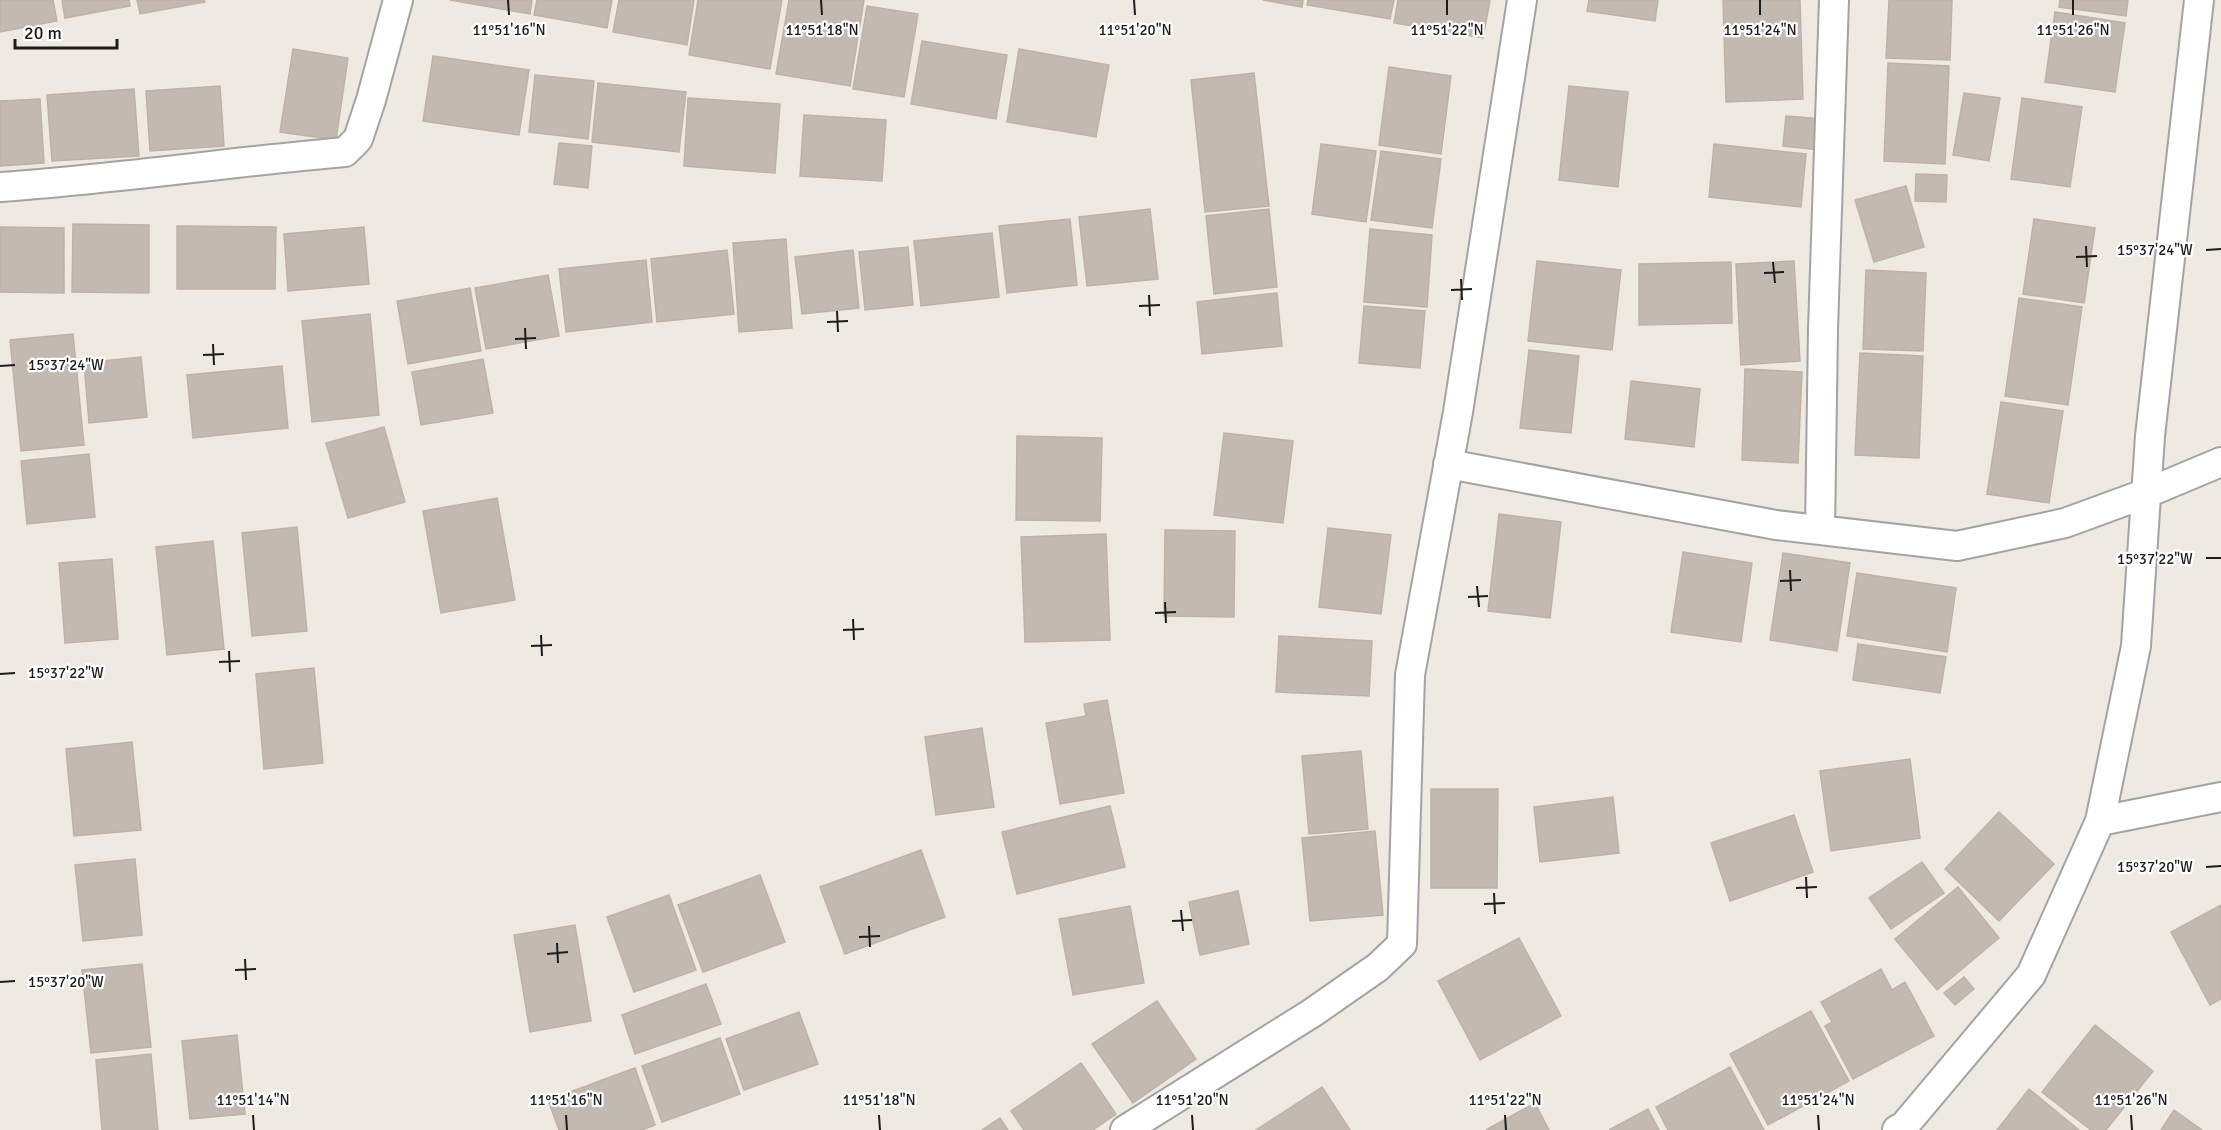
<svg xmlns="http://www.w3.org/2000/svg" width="2221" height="1130" viewBox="0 0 2221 1130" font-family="Signika,sans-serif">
<rect width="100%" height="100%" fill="#eeeae2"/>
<!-- building -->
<path fill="#c2bab1" stroke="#bfb2a4" stroke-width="1.5" d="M 0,0 L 53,0 L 57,21 L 0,32 Z
M 62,0 L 129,0 L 130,6 L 65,18 Z
M 137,0 L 204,0 L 205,2 L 140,14 Z
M 450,0 L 532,0 L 530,14 Z
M 537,0 L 612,0 L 607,28 L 534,15 Z
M 619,0 L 694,0 L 687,45 L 613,32 Z
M 698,0 L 782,0 L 770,69 L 689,55 Z
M 789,0 L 864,0 L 850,86 L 776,74 Z
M 1263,0 L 1303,0 L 1302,7 Z
M 1308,0 L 1394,0 L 1390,19 L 1307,5 Z
M 1398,0 L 1490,0 L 1483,38 L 1394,23 Z
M 1589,0 L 1658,0 L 1655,21 L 1587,11 Z
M 1723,0 L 1800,0 L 1803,99 L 1726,102 Z
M 1889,0 L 1952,0 L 1950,60 L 1886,58 Z
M 2060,0 L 2128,0 L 2126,16 L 2059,7 Z
M 867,6 L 918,14 L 904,97 L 853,89 Z
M 2055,12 L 2125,23 L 2115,92 L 2045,82 Z
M 922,41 L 1007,55 L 996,119 L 911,104 Z
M 293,49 L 348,58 L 336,140 L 280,132 Z
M 1019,49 L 1109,65 L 1096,137 L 1007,122 Z
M 433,56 L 529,70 L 519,135 L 423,121 Z
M 1888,63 L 1949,66 L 1945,164 L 1884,161 Z
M 1389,67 L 1451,76 L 1441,154 L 1379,145 Z
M 1254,73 L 1269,206 L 1205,212 L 1191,80 Z
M 535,75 L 594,81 L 588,139 L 529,132 Z
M 598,83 L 686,92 L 679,152 L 592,142 Z
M 220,86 L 224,146 L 150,151 L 146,91 Z
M 1569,86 L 1628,92 L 1618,187 L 1559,180 Z
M 134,89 L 139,156 L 52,161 L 47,95 Z
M 1964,93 L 2000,98 L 1989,161 L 1953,155 Z
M 688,98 L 780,104 L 775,173 L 684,166 Z
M 2022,98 L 2082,107 L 2070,187 L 2011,179 Z
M 40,99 L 44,163 L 0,166 L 0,101 Z
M 804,115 L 886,120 L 882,181 L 800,176 Z
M 1786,116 L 1822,119 L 1819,150 L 1783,146 Z
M 559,143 L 592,146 L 588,188 L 554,184 Z
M 1321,144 L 1376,151 L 1366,222 L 1312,214 Z
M 1714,144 L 1806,154 L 1801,207 L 1709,197 Z
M 1381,151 L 1441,159 L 1432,228 L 1371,220 Z
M 1916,174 L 1947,175 L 1946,202 L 1915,201 Z
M 1906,186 L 1924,247 L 1874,262 L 1855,200 Z
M 1150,209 L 1158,279 L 1087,286 L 1079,217 Z
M 1269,209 L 1277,287 L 1214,294 L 1206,216 Z
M 1070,219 L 1077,285 L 1007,293 L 999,226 Z
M 2034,219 L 2095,228 L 2084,303 L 2023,294 Z
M 73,224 L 149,225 L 149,293 L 72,292 Z
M 177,226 L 276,227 L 275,289 L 177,289 Z
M 0,227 L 64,228 L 64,293 L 0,292 Z
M 364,227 L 369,284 L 288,291 L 284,234 Z
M 1370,229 L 1432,235 L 1427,307 L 1364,302 Z
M 992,233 L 999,297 L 921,306 L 914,241 Z
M 786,239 L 792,328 L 739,332 L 733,243 Z
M 908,247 L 913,305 L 865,310 L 859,252 Z
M 727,250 L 734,314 L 657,322 L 651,259 Z
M 853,250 L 859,308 L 802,314 L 795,257 Z
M 646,260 L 652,322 L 566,332 L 559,269 Z
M 1537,261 L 1621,270 L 1612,350 L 1528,341 Z
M 1794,261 L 1800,361 L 1741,365 L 1736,264 Z
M 1731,262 L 1732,323 L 1639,325 L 1639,264 Z
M 1866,270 L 1926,273 L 1923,351 L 1863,349 Z
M 548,275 L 559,336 L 486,349 L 475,288 Z
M 470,288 L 481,351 L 408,364 L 397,301 Z
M 1277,293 L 1282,346 L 1202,354 L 1197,302 Z
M 2019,298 L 2082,307 L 2068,405 L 2005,396 Z
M 1364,306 L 1425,311 L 1420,368 L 1359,363 Z
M 370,314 L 379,415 L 312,422 L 302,321 Z
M 73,334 L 84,445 L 21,451 L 10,340 Z
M 1529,350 L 1579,356 L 1571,433 L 1520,428 Z
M 1860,353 L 1923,356 L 1919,458 L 1855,455 Z
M 141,357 L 147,417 L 89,423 L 84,363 Z
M 483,359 L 493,413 L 421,425 L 412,372 Z
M 282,366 L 288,428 L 193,438 L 187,375 Z
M 1745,369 L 1802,372 L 1798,463 L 1742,460 Z
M 1631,381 L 1700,389 L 1694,447 L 1625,439 Z
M 2001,402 L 2063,411 L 2049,503 L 1987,494 Z
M 384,427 L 405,502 L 348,518 L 326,443 Z
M 1224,433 L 1293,441 L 1283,523 L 1214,515 Z
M 1017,436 L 1102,438 L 1100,521 L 1016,520 Z
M 89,454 L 95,517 L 27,524 L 21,461 Z
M 497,498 L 515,600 L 441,613 L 423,511 Z
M 1499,514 L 1561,522 L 1550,618 L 1488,611 Z
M 297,527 L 307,631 L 252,636 L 242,533 Z
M 1328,528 L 1391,535 L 1381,614 L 1319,607 Z
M 1165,530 L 1235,531 L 1234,617 L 1164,616 Z
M 1106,534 L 1110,640 L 1025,642 L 1021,537 Z
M 213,541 L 224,649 L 167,655 L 156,547 Z
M 1683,552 L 1752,563 L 1741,642 L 1671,632 Z
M 1783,553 L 1850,563 L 1837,651 L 1770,640 Z
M 112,559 L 118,639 L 65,643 L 59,563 Z
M 1857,573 L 1956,588 L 1947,652 L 1847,636 Z
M 1279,636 L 1372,641 L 1369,696 L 1276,692 Z
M 1858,644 L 1946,657 L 1940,693 L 1853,680 Z
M 314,668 L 323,763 L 264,769 L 256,674 Z
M 1107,700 L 1124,793 L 1060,804 L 1046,723 L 1086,716 L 1084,704 Z
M 982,728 L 994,807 L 936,815 L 925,737 Z
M 132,742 L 141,830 L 74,836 L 66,749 Z
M 1361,751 L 1368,829 L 1309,834 L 1302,756 Z
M 1910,759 L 1920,838 L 1831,851 L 1820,771 Z
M 1431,789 L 1498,789 L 1497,888 L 1431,888 Z
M 1613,797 L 1619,853 L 1540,862 L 1534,807 Z
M 1110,806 L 1125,867 L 1017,894 L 1002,832 Z
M 1999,812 L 2054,864 L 1999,921 L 1945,869 Z
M 1794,815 L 1813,872 L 1730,901 L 1711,843 Z
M 1375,831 L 1383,915 L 1310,921 L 1302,838 Z
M 921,850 L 945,917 L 845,954 L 820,887 Z
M 135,859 L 142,935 L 83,941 L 75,865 Z
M 1922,862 L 1944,893 L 1891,929 L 1869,898 Z
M 760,875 L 785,942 L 703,972 L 678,905 Z
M 1958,887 L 1999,938 L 1937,990 L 1895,939 Z
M 1238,891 L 1249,944 L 1200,955 L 1189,902 Z
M 669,895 L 696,970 L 634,992 L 607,917 Z
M 2221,905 L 2221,999 L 2210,1005 L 2171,932 Z
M 1130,906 L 1144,983 L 1073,995 L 1059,919 Z
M 575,925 L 591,1021 L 530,1032 L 514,935 Z
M 1519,938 L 1561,1016 L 1480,1060 L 1438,981 Z
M 142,964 L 151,1047 L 91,1053 L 82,970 Z
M 1881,969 L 1892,990 L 1905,982 L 1934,1036 L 1853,1079 L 1825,1026 L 1832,1022 L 1821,1002 Z
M 1964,977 L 1974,989 L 1955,1005 L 1944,993 Z
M 706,984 L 721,1024 L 635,1054 L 622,1015 Z
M 1157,1001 L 1196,1059 L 1133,1103 L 1092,1044 Z
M 1811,1011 L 1849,1081 L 1768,1125 L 1730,1054 Z
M 799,1012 L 818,1064 L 744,1090 L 726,1039 Z
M 2095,1025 L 2153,1071 L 2106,1130 L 2091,1130 L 2042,1092 Z
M 237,1035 L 245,1114 L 190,1119 L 182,1041 Z
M 720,1038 L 740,1094 L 662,1122 L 642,1066 Z
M 151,1054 L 158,1130 L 102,1130 L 96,1060 Z
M 1081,1063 L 1116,1114 L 1093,1130 L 1024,1130 L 1011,1111 Z
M 1730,1067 L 1764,1130 L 1668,1130 L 1656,1107 Z
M 635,1068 L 655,1125 L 642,1130 L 559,1130 L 548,1100 Z
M 1322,1087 L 1350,1130 L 1256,1130 Z
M 2029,1089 L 2079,1130 L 1997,1130 Z
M 1535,1103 L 1549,1130 L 1486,1130 Z
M 1648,1109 L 1659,1130 L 1609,1130 Z
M 2174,1110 L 2202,1130 L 2161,1130 Z
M 1000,1118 L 1008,1130 L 982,1130 Z"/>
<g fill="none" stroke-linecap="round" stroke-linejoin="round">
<defs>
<path id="street" d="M 0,187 C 115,179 230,162 345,152 L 358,139 L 371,100 L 398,0
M 1448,464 L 1776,525 L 1957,546 L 2065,523 L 2147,493 L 2221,462
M 1820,530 L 1823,329 L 1834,0
M 2100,821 L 2221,797
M 1125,1130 L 1312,1013 L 1378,967 L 1402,944 L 1410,675 L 1458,412 L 1522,0
M 1897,1130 L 1904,1126 L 2031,975 L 2100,821 L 2136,646 L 2150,436 L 2199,0"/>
</defs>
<!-- street casing -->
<use href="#street" stroke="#a3a3a3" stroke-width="32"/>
<!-- street -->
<use href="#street" stroke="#fff" stroke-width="28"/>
</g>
<!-- ticks -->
<path fill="none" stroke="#1c1c1c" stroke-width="2" d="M 508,0 L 509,15M 821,0 L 822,15M 1134,0 L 1135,15M 1447,0 L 1447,15M 1760,0 L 1760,15M 2073,0 L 2073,15M 2086,246 L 2087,267M 2206,250 L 2221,249M 2076,257 L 2097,256M 1773,262 L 1775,283M 1764,273 L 1784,272M 1461,279 L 1462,300M 1451,290 L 1472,289M 1149,295 L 1150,316M 1139,306 L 1160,305M 837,311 L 838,332M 827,322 L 848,321M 525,328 L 526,349M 515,339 L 536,338M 213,344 L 214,365M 203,355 L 224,354M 0,366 L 15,365M 2206,558 L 2221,558M 1790,570 L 1791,591M 1780,581 L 1801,580M 1477,586 L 1479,607M 1468,597 L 1488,596M 1165,602 L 1166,623M 1155,613 L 1176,612M 853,619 L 854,640M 843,630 L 864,629M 541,635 L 542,656M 531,646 L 552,645M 229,651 L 230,672M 219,662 L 240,661M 0,674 L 15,673M 2206,867 L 2221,866M 1806,877 L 1807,898M 1796,888 L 1817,887M 1494,893 L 1495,914M 1484,904 L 1505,903M 1181,910 L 1183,931M 1172,921 L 1192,920M 869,926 L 870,947M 859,937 L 880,936M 557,943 L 558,963M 547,954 L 568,952M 245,959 L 246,980M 235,970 L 256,969M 0,982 L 15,981M 253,1115 L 254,1130M 566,1115 L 567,1130M 879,1115 L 880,1130M 1192,1115 L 1193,1130M 1505,1115 L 1506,1130M 1818,1115 L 1819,1130M 2131,1115 L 2132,1130"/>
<g font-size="15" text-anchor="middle" fill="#1c1c1c" stroke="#fff" stroke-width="4.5" stroke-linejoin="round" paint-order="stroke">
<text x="509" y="35">11°51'16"N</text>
<text x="822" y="35">11°51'18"N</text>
<text x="1135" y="35">11°51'20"N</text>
<text x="1447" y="35">11°51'22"N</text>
<text x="1760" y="35">11°51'24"N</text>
<text x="2073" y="35">11°51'26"N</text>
<text x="2155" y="255">15°37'24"W</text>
<text x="66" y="370">15°37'24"W</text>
<text x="2155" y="564">15°37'22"W</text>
<text x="66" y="678">15°37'22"W</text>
<text x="2155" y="872">15°37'20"W</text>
<text x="66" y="987">15°37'20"W</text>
<text x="253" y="1105">11°51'14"N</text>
<text x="566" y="1105">11°51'16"N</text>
<text x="879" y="1105">11°51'18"N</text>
<text x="1192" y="1105">11°51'20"N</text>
<text x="1505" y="1105">11°51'22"N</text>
<text x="1818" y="1105">11°51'24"N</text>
<text x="2131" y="1105">11°51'26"N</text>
</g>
<!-- scale -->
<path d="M15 39v9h102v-9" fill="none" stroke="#1c1c1c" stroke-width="3"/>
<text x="24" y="39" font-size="18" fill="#1c1c1c" stroke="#ffffff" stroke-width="4.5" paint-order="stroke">20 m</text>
</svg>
